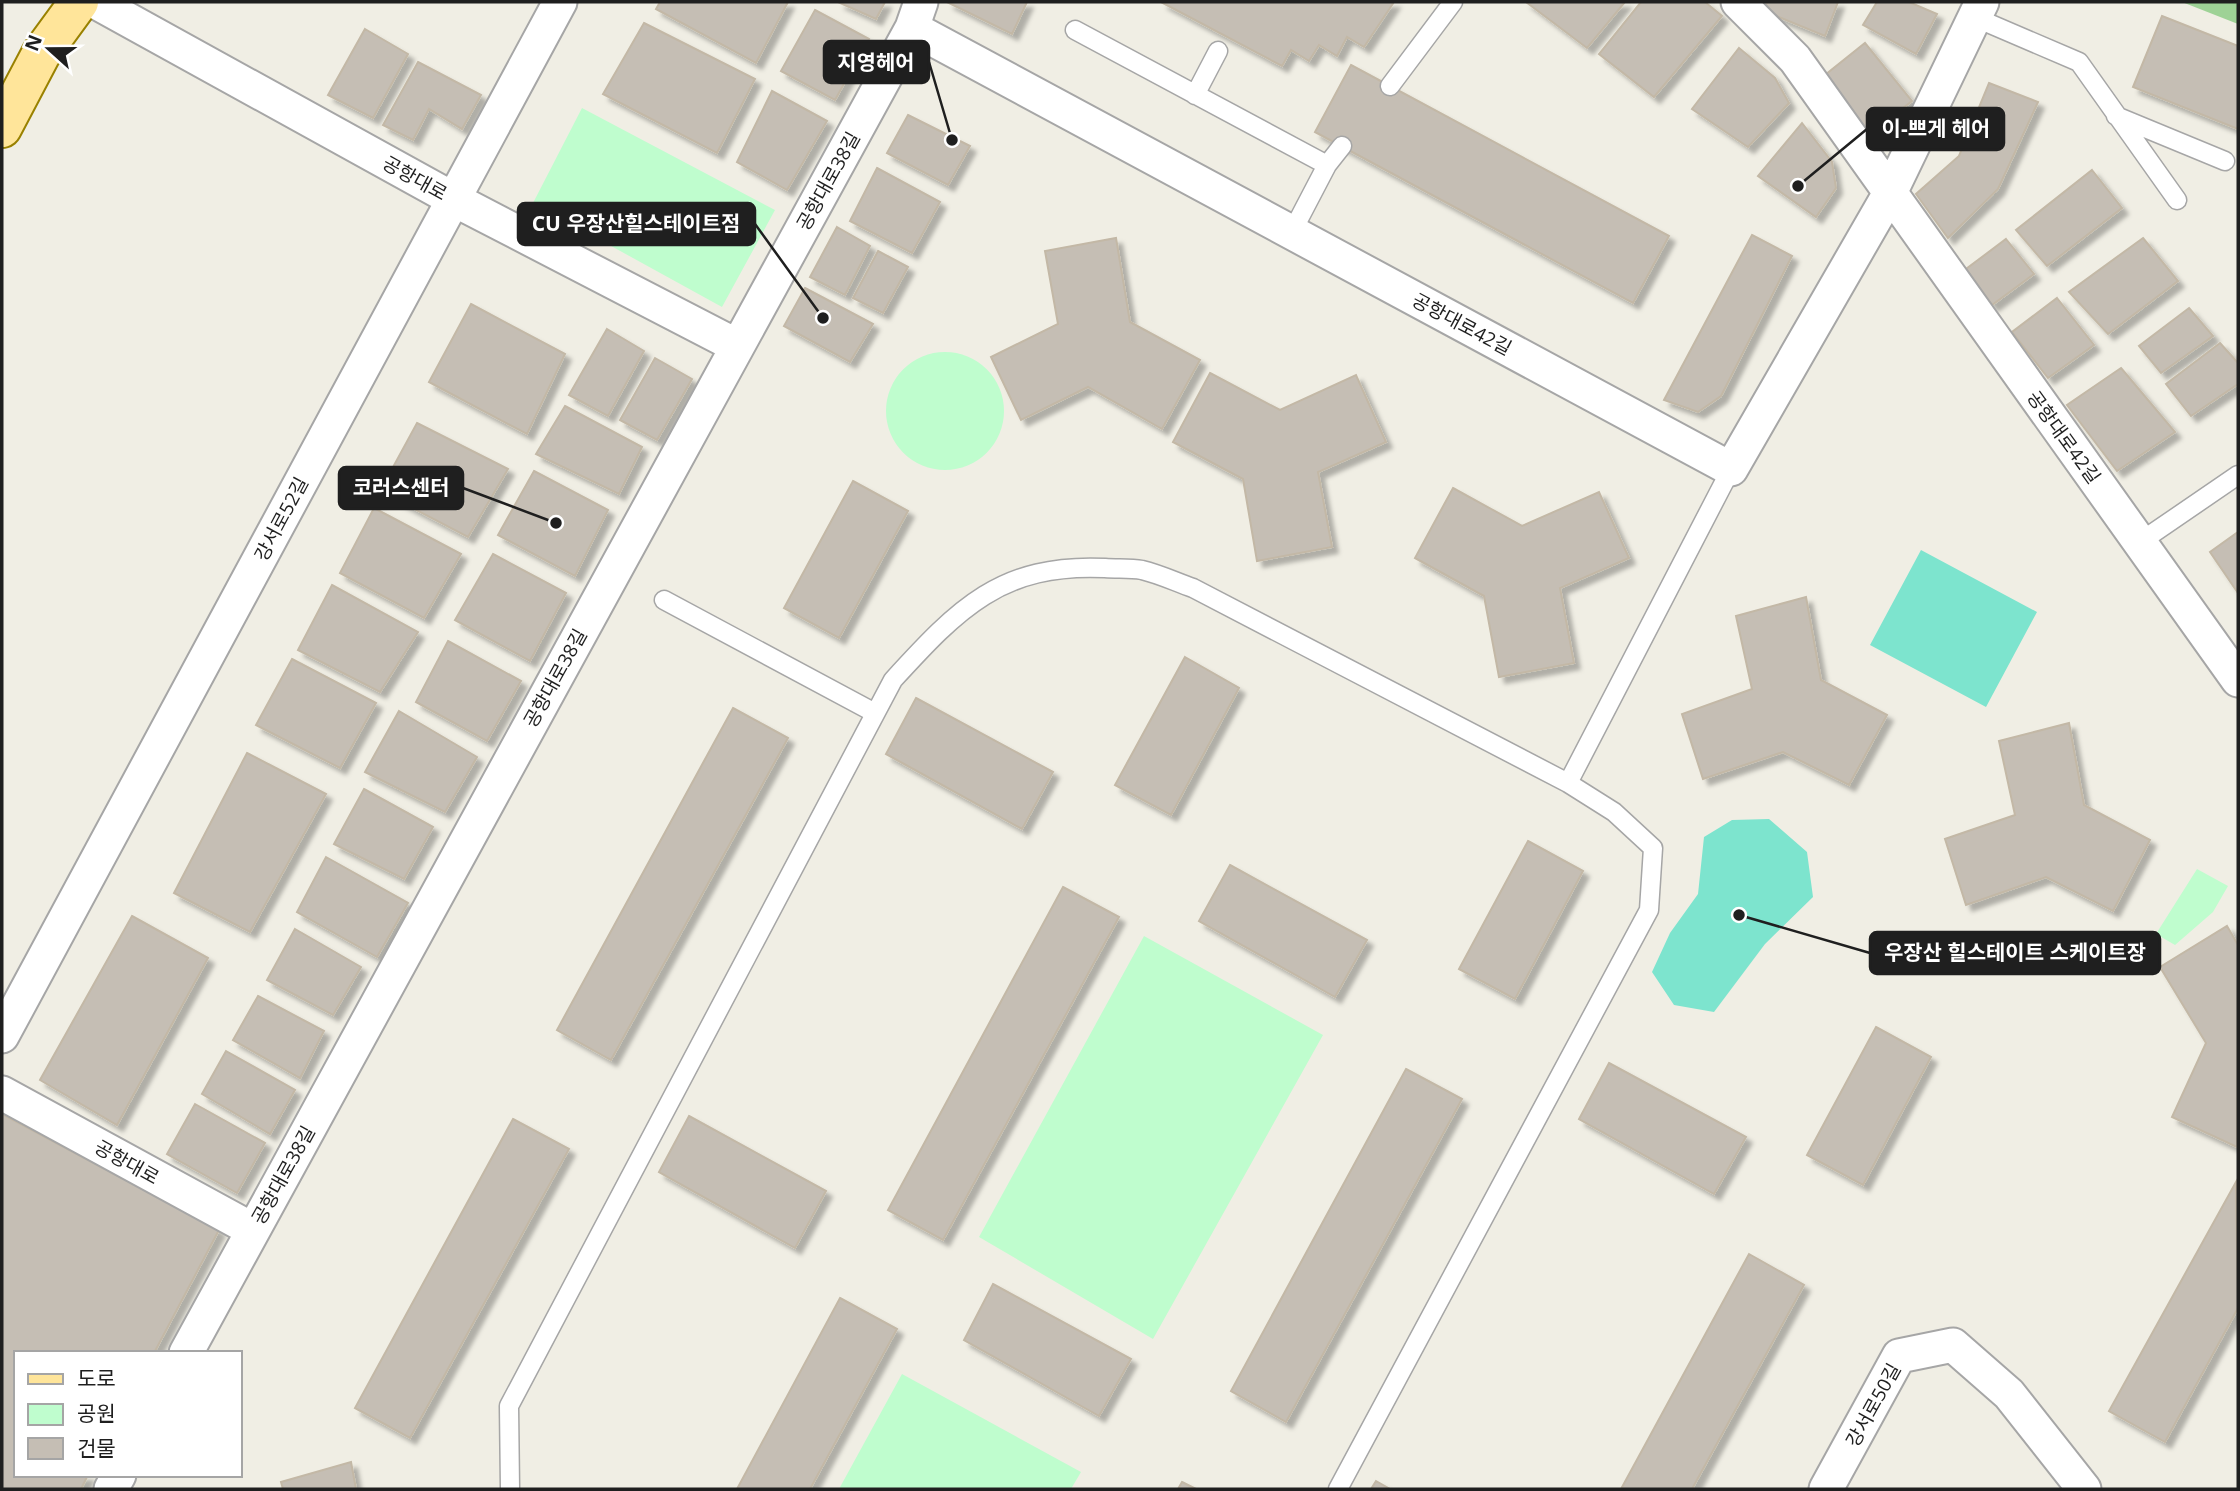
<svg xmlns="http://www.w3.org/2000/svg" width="2240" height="1491" viewBox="0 0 2240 1491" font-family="'Open Sans','Noto Sans KR',sans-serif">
<defs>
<filter id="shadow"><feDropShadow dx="6" dy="6" stdDeviation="2" flood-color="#0004"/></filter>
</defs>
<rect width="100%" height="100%" fill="#f0eee4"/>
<!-- forest -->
<path fill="#9ed296" d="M 2182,2 L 2238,2 L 2238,24 Z"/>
<!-- park -->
<path fill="#bffdce" d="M 582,108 L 775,210 L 722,307 L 533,203 Z
M886 411a59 59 0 1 1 118 0a59 59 0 1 1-118 0Z
M 2197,869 L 2228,886 L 2213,912 L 2175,945 L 2156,934 Z
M 1144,936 L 1323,1035 L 1153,1339 L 979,1237 Z
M 902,1374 L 1081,1472 L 1071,1489 L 839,1489 Z"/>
<!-- pitch -->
<path fill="#7de4ce" d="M 1921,550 L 2037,612 L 1986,707 L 1870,645 Z
M 1769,819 L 1807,852 L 1813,897 L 1765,944 L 1714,1012 L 1674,1005 L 1652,972 L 1670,933 L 1698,894 L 1704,837 L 1732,820 Z"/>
<!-- building -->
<path fill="#c5beb4" stroke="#c3b8a6" stroke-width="2" filter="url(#shadow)" d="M 660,2 L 788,2 L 756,63 L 656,9 Z
M 838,2 L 885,2 L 876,19 Z
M 947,2 L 1027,2 L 1012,34 Z
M 1161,2 L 1394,2 L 1364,47 L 1347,37 L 1337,56 L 1319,45 L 1309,61 L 1291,50 L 1282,66 Z
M 1526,2 L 1625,2 L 1587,48 Z
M 1641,2 L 1705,2 L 1722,16 L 1654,97 L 1599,54 Z
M 1767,2 L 1838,2 L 1825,36 L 1764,11 Z
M 1877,2 L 1909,2 L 1937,14 L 1916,54 L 1863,25 Z
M 815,10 L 869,39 L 835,100 L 781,71 Z
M 2162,16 L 2238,46 L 2238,129 L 2133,87 Z
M 644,23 L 755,79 L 717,153 L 603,94 Z
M 365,29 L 408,54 L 373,118 L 328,95 Z
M 1865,43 L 1912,101 L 1868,135 L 1825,75 Z
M 1739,48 L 1775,78 L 1789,103 L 1748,147 L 1692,109 Z
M 418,62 L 481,95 L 462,129 L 429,109 L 413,140 L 383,125 Z
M 1351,65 L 1669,236 L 1633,303 L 1315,132 Z
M 1989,83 L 2038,102 L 1998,189 L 1948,238 L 1916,194 L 1959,156 Z
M 772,91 L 827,121 L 787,190 L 737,162 Z
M 908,115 L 970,146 L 948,185 L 887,153 Z
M 1802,123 L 1832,162 L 1836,188 L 1816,217 L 1758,176 Z
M 877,168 L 940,202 L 912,253 L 850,221 Z
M 2092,170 L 2122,208 L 2047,266 L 2016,230 Z
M 837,227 L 870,246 L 845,295 L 810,277 Z
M 1752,235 L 1792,256 L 1721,396 L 1698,412 L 1664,400 Z
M 1116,238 L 1130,322 L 1200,360 L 1162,429 L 1088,387 L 1021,420 L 991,357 L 1058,324 L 1045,251 Z
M 2143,238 L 2178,281 L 2108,334 L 2069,292 Z
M 2006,239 L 2034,274 L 1992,305 L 1966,269 Z
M 878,251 L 908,267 L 883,313 L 853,298 Z
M 805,288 L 873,324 L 850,362 L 784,326 Z
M 2057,298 L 2094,345 L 2048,378 L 2012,332 Z
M 471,304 L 565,354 L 527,434 L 429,382 Z
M 2189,308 L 2213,336 L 2161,373 L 2139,346 Z
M 607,329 L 644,351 L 608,416 L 569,395 Z
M 2220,343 L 2238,363 L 2238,384 L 2191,416 L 2166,384 Z
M 655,358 L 692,379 L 657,440 L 620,420 Z
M 2121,368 L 2175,432 L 2117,471 L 2067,405 Z
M 1210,373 L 1280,410 L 1356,375 L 1386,442 L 1318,472 L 1332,547 L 1257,561 L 1243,479 L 1173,442 Z
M 565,406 L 642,447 L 619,494 L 536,454 Z
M 417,423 L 508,469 L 468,537 L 380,491 Z
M 534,471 L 608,510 L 575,576 L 498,535 Z
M 853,481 L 908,511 L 839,638 L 784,608 Z
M 1453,488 L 1522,526 L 1599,492 L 1629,558 L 1560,588 L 1574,663 L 1499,677 L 1484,596 L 1415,558 Z
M 374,508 L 461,554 L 424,618 L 340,573 Z
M 2238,532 L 2238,593 L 2210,552 Z
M 493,554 L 566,593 L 530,661 L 455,620 Z
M 332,585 L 418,632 L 380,692 L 298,650 Z
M 1806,597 L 1821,680 L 1887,715 L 1849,785 L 1783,752 L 1703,779 L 1682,714 L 1752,689 L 1736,616 Z
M 448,641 L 521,681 L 487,741 L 416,702 Z
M 1185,657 L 1239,688 L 1171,815 L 1115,785 Z
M 292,659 L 376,703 L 340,768 L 256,725 Z
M 916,698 L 1053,772 L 1022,829 L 886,754 Z
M 733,708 L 788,738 L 611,1060 L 557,1030 Z
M 399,711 L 477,757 L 445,812 L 365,772 Z
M 2069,723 L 2084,805 L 2150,840 L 2113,911 L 2046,877 L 1966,905 L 1945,839 L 2015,815 L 1999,741 Z
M 247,753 L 326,794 L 250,932 L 174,893 Z
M 364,789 L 433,827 L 404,879 L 334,844 Z
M 1528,841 L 1583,871 L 1515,999 L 1459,969 Z
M 326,857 L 408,903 L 377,957 L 297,912 Z
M 1230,865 L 1367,940 L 1335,997 L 1199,921 Z
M 1063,887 L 1119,917 L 943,1240 L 888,1210 Z
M 132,916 L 208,958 L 117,1125 L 40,1080 Z
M 2227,926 L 2238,945 L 2237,1147 L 2172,1117 L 2206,1043 L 2160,967 Z
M 295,929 L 361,967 L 333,1015 L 267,980 Z
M 258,996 L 324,1031 L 300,1078 L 233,1040 Z
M 1876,1027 L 1931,1057 L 1863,1185 L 1807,1155 Z
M 226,1051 L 295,1090 L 270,1134 L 202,1094 Z
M 1609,1063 L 1746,1137 L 1714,1194 L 1579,1119 Z
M 1406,1069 L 1462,1099 L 1286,1422 L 1231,1391 Z
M 195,1104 L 265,1143 L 237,1193 L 167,1154 Z
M 2,1114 L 219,1230 L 154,1353 L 16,1353 L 16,1475 L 88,1475 L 81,1489 L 2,1489 Z
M 689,1116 L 826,1191 L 795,1248 L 659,1172 Z
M 513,1119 L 569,1149 L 410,1438 L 355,1408 Z
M 2236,1182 L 2238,1308 L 2165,1442 L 2109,1411 Z
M 1749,1254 L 1804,1285 L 1692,1489 L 1621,1489 Z
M 993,1284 L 1131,1359 L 1099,1416 L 964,1340 Z
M 840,1298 L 897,1329 L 810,1489 L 737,1489 Z
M 351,1462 L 356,1489 L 283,1489 L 281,1482 Z
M 1376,1481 L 1390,1489 L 1371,1489 Z
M 1182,1482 L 1196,1489 L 1178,1489 Z"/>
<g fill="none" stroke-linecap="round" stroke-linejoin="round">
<defs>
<path id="lane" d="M 1974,17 L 2079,62 L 2177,200
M 1075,30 L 1327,165
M 1390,86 L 1453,2
M 1195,95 L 1218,51
M 2116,116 L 2225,161
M 1292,232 L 1327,165 L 1342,146
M 2140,542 L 2238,475
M 664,600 L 875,713
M 1568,783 L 1731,469
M 510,1489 L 509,1406 L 893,680 C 958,609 1001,563 1105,568 C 1117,569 1130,568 1142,570 C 1159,574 1176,582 1193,588 L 1568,783 L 1614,812 L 1653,848 L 1649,910 L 1338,1489"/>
<path id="street" d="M 96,2 L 453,199 L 737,346
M 1738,2 L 1795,59 L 2238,680
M 912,28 L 1731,469 L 1890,193 L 1982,2
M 2,1036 L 560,2
M 2,1093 L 253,1230
M 186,1353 L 912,28 L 921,2
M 111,1489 L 119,1475
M 1826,1489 L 1899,1356 L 1953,1345 L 2009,1394 L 2084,1489"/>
<path id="primary" d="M 2,128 L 41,54 L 79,2"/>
</defs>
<!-- lane casing -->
<use href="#lane" stroke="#a6a6a6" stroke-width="21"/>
<!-- street casing -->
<use href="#street" stroke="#a6a6a6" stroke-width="37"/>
<!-- primary casing -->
<use href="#primary" stroke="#998100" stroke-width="42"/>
<!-- lane -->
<use href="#lane" stroke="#fff" stroke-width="18"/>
<!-- street -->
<use href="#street" stroke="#fff" stroke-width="33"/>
<!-- primary -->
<use href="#primary" stroke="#ffe59a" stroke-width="38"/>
</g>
<g text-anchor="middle" stroke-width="6" stroke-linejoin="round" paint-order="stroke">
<!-- street labels -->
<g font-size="19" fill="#1f1f1f" stroke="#fff">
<text transform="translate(415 178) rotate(29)" y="7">공항대로</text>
<text transform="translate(828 181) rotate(-61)" y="7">공항대로38길</text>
<text transform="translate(1462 324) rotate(28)" y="7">공항대로42길</text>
<text transform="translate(2064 437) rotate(54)" y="7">공항대로42길</text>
<text transform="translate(281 519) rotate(-62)" y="7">강서로52길</text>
<text transform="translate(555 678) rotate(-61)" y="7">공항대로38길</text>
<text transform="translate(127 1162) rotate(29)" y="7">공항대로</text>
<text transform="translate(283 1175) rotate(-61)" y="7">공항대로38길</text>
<text transform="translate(1873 1405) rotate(-61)" y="7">강서로50길</text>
</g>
</g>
<!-- callouts -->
<path fill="none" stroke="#1f1f1f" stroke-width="2.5" d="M952 140L929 62M1798 186L1867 129M823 318L755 224M556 523L463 488M1739 915L1870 953"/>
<g fill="#1f1f1f" stroke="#fff" stroke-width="2.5">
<circle cx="952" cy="140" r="7"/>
<circle cx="1798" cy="186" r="7"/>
<circle cx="823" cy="318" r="7"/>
<circle cx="556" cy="523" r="7"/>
<circle cx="1739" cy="915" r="7"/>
</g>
<g fill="#1f1f1f" stroke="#1f1f1f" stroke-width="2.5">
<rect x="824" y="41" width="105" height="42" rx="7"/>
<rect x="1867" y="108" width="137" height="42" rx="7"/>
<rect x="518" y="203" width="237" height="42" rx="7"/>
<rect x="339" y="467" width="124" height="42" rx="7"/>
<rect x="1870" y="932" width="290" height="42" rx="7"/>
</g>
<g font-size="21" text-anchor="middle" font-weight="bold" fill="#fff">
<text x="876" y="70">지영헤어</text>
<text x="1936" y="136">이-쁘게 헤어</text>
<text x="636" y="231">CU 우장산힐스테이트점</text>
<text x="401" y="495">코러스센터</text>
<text x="2015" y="960">우장산 힐스테이트 스케이트장</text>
</g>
<!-- border -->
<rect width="2240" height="1491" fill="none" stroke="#1f1f1f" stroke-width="7"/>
<!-- legend -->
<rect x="14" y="1351" width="228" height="126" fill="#ffffff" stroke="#a5a5a5" stroke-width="2"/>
<rect x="28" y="1374" width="35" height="10" fill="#ffe59a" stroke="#a5a5a5" stroke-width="2"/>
<text x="77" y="1386" font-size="21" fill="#1f1f1f">도로</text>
<rect x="28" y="1404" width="35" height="21" fill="#bffdce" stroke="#a5a5a5" stroke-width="2"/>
<text x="77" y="1421" font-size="21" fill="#1f1f1f">공원</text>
<rect x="28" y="1438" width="35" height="21" fill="#c5beb4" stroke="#a5a5a5" stroke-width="2"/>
<text x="77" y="1456" font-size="21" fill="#1f1f1f">건물</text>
<!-- north arrow -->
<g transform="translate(49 49) rotate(291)" stroke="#ffffff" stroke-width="5" paint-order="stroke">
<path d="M0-5L12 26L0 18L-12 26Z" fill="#1f1f1f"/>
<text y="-10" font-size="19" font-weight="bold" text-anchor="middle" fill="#1f1f1f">N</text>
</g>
</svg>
